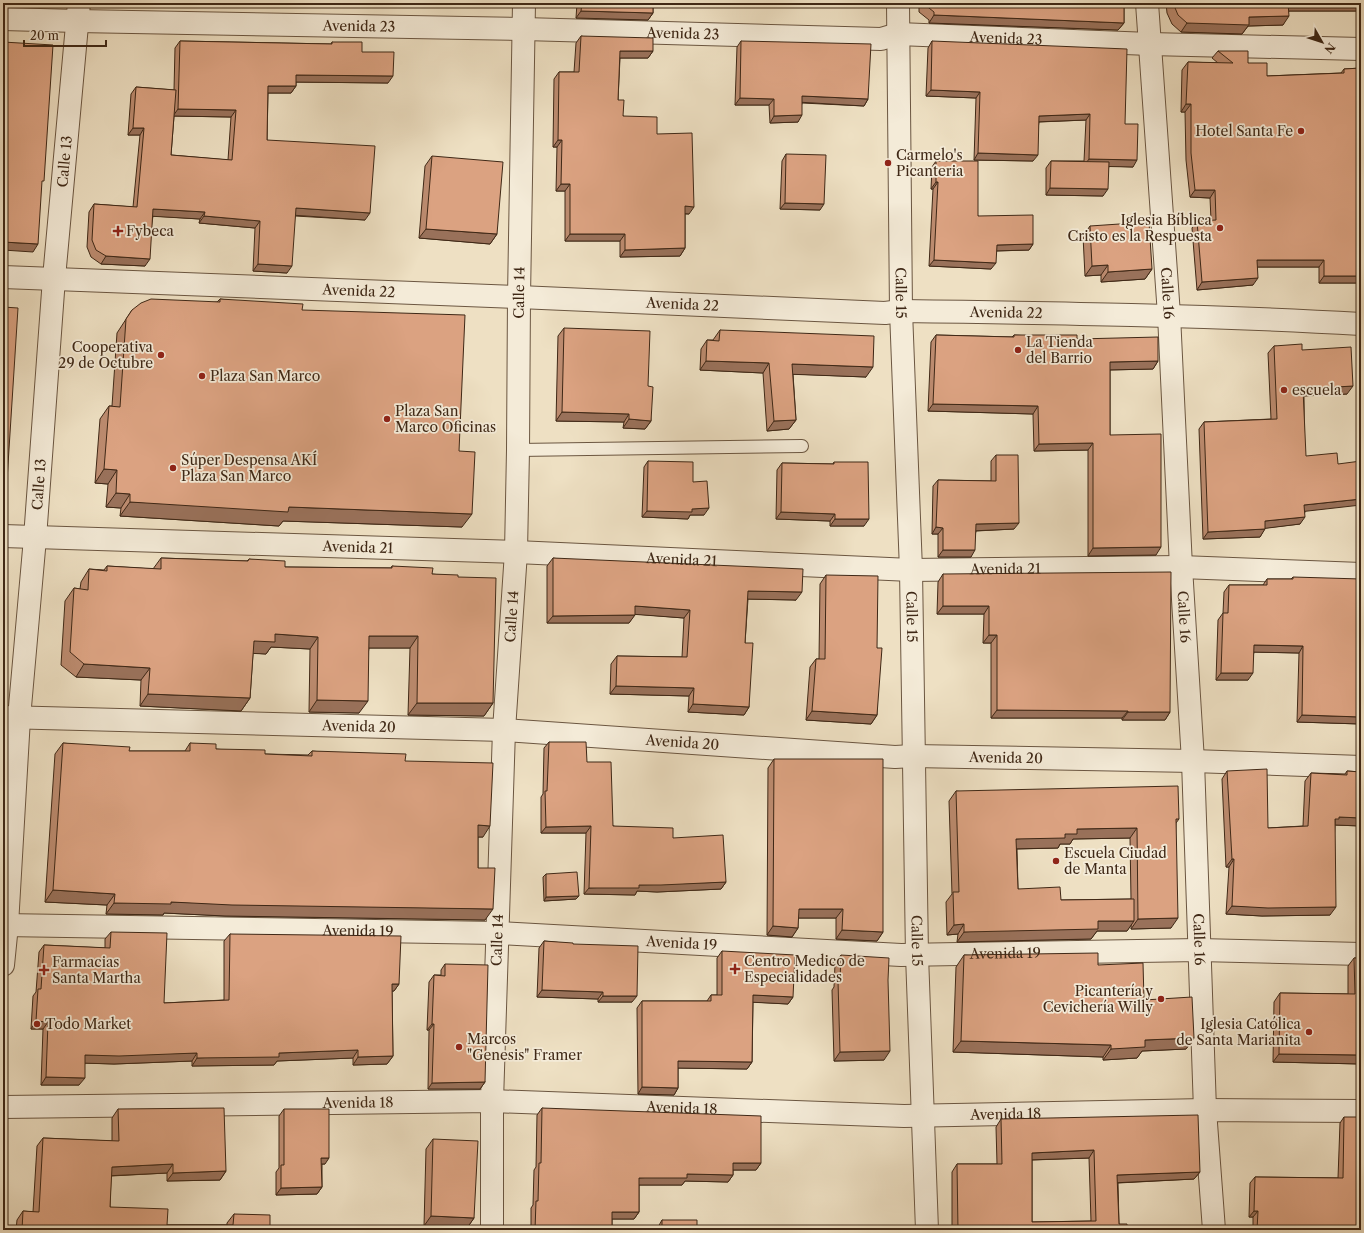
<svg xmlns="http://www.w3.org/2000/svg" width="1364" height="1233" viewBox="0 0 1364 1233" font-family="'Libre Caslon Text',serif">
<rect width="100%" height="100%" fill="#eee0c3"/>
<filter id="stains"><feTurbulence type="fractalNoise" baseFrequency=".005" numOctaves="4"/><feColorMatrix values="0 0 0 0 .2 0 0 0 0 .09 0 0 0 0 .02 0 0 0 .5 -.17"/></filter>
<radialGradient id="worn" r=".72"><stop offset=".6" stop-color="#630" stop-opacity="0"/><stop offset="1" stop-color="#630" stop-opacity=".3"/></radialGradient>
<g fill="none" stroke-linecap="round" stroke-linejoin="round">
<defs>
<path id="service" d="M 518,450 L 802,446"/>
<g id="minor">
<path id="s1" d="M 1147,3 L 1169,315 L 1181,567 L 1193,761 L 1205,1110 L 1214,1230"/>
<path id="s2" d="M 3,19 L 77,21 L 524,29 L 881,39 L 898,34 L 1150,44 L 1361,49"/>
<path id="s3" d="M 3,277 L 519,297 L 885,313 L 901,311 C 1054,313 1208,315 1361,324"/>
<path id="s4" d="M 3,536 L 516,552 L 911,570 L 1181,567 L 1361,574"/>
<path id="s5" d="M 3,717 L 504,730 L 895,757 L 913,756 L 1193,761 L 1361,767"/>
<path id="s6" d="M 3,925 L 497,933 L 901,955 L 1199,950 L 1361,954"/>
<path id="s7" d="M 3,965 L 7,925 L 19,718 L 35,538 L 54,278 L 79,3"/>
<path id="s8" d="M 3,1107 L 492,1101 L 904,1116 L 1205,1110 L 1361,1111"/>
</g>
<g id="tertiary">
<path id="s9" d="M 898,3 L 901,311 L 911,570 L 917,955 L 927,1230"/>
<path id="s10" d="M 492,1230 L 492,1101 L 504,730 L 516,552 L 518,450 L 519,297 L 524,3"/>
</g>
</defs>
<!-- service casing -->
<use href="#service" stroke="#6b5641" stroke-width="14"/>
<!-- minor casing -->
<use href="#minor" stroke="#6b5641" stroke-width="24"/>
<!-- tertiary casing -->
<use href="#tertiary" stroke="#6b5641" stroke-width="24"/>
<!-- service -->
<use href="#service" stroke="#f4ebd8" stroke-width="12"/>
<!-- minor -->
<use href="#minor" stroke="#f4ebd8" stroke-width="22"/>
<!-- tertiary -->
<use href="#tertiary" stroke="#f4ebd8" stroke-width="22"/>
</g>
<!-- wall -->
<path fill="#bc8b6f" stroke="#3f2816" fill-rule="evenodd" d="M 577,3 L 653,3 L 653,13 L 648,20 L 576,18 Z
M 919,3 L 1124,3 L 1124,23 L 1118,30 L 929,23 L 929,20 L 919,12 Z
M 1166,3 L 1361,3 L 1361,11 L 1289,11 L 1283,25 L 1248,26 L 1242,34 L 1181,32 L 1172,24 L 1167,13 Z
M 581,36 L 653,51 L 648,58 L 620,58 L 618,100 L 623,116 L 657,134 L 689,214 L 685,214 L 685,248 L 680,256 L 620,257 L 620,241 L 565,241 L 565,191 L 556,191 L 557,147 L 553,147 L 554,79 L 559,72 L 574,72 L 576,43 Z
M 180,41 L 331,44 L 332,42 L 362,52 L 388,83 L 296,82 L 296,86 L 291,93 L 268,93 L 267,140 L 365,220 L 295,216 L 287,273 L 253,271 L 255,228 L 199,223 L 200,219 L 153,216 L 145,266 L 101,264 L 91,257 L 87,247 L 89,212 L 94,204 L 133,207 L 140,135 L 128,135 L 131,94 L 136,87 L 174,90 L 175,48 ZM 174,116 L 231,117 L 228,160 L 171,155 Z
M 741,41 L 868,99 L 864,106 L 802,103 L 798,122 L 770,123 L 769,105 L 735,105 L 737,47 Z
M 932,41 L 1125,124 L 1133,167 L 1109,166 L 1103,196 L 1046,195 L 1046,168 L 1051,161 L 1084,161 L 1086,120 L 1039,122 L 1033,161 L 974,160 L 976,98 L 926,96 L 928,48 Z
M 1218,51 L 1248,63 L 1267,76 L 1341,73 L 1344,69 L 1361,68 L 1361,283 L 1319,283 L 1319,267 L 1257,267 L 1253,285 L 1197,290 L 1192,228 L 1197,221 L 1211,220 L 1210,198 L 1190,197 L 1186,160 L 1185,112 L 1181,112 L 1182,70 L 1188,62 L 1218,63 L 1212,58 Z
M 786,154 L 820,210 L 780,209 L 782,161 Z
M 432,156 L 497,234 L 490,244 L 419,238 L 425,166 Z
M 936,161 L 978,216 L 1033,244 L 1029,250 L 996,251 L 991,269 L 929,266 L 933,189 L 931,189 L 932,167 Z
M 1090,226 L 1152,269 L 1145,279 L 1101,282 L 1101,275 L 1085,276 L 1083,236 Z
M 220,299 L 302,310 L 459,451 L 462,527 L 283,521 L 279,526 L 120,516 L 121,508 L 106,507 L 108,484 L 95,483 L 100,419 L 109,406 L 112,406 L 117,333 L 132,310 L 217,302 Z
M 564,328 L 648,386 L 651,421 L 645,429 L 623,428 L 624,422 L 556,421 L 558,336 Z
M 720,330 L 866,377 L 793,374 L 796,420 L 789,429 L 767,431 L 763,373 L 700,370 L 701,349 L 707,340 L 713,340 Z
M 936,335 L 1012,337 L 1014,335 L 1077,339 L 1158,361 L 1153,369 L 1110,370 L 1110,435 L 1156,555 L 1088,556 L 1088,450 L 1034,451 L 1033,414 L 928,411 L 931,342 Z
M 1274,346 L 1302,350 L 1347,394 L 1304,396 L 1305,512 L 1300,524 L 1265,528 L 1260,537 L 1203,539 L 1199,429 L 1204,422 L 1271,419 L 1268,353 Z
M 996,455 L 1014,529 L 976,531 L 971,557 L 938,557 L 938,534 L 932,534 L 933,486 L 938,480 L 991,481 L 991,461 Z
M 648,461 L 693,482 L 704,515 L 690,515 L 688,519 L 642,517 L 644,467 Z
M 834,462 L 864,526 L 830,526 L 830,521 L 776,519 L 777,470 L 782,463 L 833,464 Z
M 161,558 L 247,561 L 249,559 L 285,567 L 391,568 L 392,566 L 432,574 L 458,577 L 493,703 L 484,716 L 408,715 L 410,648 L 369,648 L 359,713 L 309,712 L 310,649 L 271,647 L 266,654 L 253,653 L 250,698 L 241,711 L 140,706 L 141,680 L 76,677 L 61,665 L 65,601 L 74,588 L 80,589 L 81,582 L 89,569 L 104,570 L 107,566 L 153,569 Z
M 553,558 L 796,600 L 748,599 L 745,643 L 749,707 L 744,715 L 688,712 L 689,696 L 610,694 L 611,664 L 617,656 L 682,657 L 684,618 L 635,614 L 629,623 L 547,623 L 547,566 Z
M 943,574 L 1170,712 L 1165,720 L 1122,720 L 1122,718 L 991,718 L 991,643 L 983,643 L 984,614 L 937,614 L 938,582 Z
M 826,575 L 877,648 L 877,715 L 871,724 L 806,720 L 810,667 L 816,659 L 819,659 L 820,584 Z
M 1293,577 L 1361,724 L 1297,722 L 1299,653 L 1254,652 L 1248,680 L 1216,680 L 1218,620 L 1223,613 L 1224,592 L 1229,585 L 1263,585 L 1267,579 L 1291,579 Z
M 549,742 L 587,762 L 613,826 L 673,838 L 726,882 L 721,889 L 657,892 L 637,891 L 635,895 L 584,894 L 586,833 L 541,833 L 541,797 L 543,794 L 544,748 Z
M 63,743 L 129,751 L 185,751 L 190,743 L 216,749 L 265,754 L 308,755 L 312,751 L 405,761 L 483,837 L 478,837 L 478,868 L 485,920 L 225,916 L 164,913 L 163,915 L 106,914 L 107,905 L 45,902 L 55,754 Z
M 774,759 L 883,932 L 877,941 L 836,939 L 836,918 L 798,918 L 798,928 L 792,937 L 767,935 L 768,768 Z
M 1227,771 L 1268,828 L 1303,826 L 1305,781 L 1311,773 L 1345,774 L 1347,771 L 1361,772 L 1361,826 L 1335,825 L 1330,915 L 1262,916 L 1226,914 L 1229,867 L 1226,867 L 1222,779 Z
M 956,791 L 1179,819 L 1176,823 L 1171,928 L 1131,929 L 1131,925 L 1127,931 L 1097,931 L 1091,939 L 957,942 L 958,934 L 947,935 L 946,902 L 952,894 L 949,801 ZM 1130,838 L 1131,899 L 1061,900 L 1018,889 L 1017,849 L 1058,848 L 1060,844 L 1070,844 L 1073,839 Z
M 546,874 L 579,896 L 576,899 L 544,901 L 543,877 Z
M 111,932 L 164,1003 L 224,1000 L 224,941 L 230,934 L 399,984 L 394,991 L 392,991 L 393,1056 L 387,1064 L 353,1065 L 353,1058 L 277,1061 L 274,1065 L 192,1066 L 192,1061 L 114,1064 L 85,1063 L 79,1085 L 41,1085 L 43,1029 L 31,1029 L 33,996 L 36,992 L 39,952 L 44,945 L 105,948 L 105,939 Z
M 544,941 L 573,944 L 632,1002 L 598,1002 L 598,999 L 537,997 L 539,948 Z
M 722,951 L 793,997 L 788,1004 L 753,1002 L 752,1062 L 747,1069 L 678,1068 L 678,1088 L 674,1095 L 638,1094 L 637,1008 L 642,1001 L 707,1001 L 711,995 L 717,995 L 717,958 Z
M 841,955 L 884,1060 L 834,1061 L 832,990 L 834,987 L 835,964 Z
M 964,955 L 1098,965 L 1144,1000 L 1194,1038 L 1186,1049 L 1142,1051 L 1137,1058 L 1103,1060 L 1103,1057 L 953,1052 L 956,967 Z
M 1354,958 L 1361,958 L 1361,1064 L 1273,1062 L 1274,1002 L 1280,993 L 1348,994 L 1348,966 Z
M 445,964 L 485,1082 L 480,1089 L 428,1089 L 429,1030 L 427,1030 L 429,982 L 434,975 L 441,975 L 441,970 Z
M 542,1108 L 761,1163 L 756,1170 L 733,1170 L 733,1175 L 728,1182 L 685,1181 L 682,1185 L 639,1185 L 639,1212 L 634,1219 L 612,1219 L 612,1230 L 531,1230 L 531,1208 L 533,1205 L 534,1170 L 536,1167 L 537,1115 Z
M 118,1109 L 226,1171 L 220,1180 L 167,1181 L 167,1173 L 111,1176 L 110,1207 L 167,1225 L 227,1225 L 227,1223 L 234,1214 L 270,1230 L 16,1230 L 17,1220 L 23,1211 L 33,1212 L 37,1146 L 43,1138 L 112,1141 L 112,1118 Z
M 284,1109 L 325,1164 L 322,1164 L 322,1187 L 317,1194 L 276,1195 L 276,1172 L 279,1168 L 279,1116 Z
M 1344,1117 L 1361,1230 L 1253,1230 L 1253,1217 L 1249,1217 L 1250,1183 L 1255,1177 L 1338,1178 L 1340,1123 Z
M 1001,1119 L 1200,1172 L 1194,1179 L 1118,1183 L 1119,1224 L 1127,1230 L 952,1230 L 952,1172 L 957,1164 L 997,1164 L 996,1127 ZM 1089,1158 L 1091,1221 L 1032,1222 L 1032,1160 Z
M 433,1139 L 474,1218 L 467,1228 L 424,1226 L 426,1149 Z
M 662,1220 L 697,1230 L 658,1230 L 658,1227 Z"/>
<!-- shaded-wall -->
<path fill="#99715a" stroke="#3f2816" d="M 1288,3 L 1361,3 L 1361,11 L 1282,11 Z
M 581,11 L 653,13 L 648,20 L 576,18 Z
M 934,15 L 1124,23 L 1118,30 L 929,23 Z
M 1289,16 L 1283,25 L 1248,26 L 1242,34 L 1181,32 L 1187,23 L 1249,17 Z
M 620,51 L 653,51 L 648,58 L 615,58 Z
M 296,75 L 393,76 L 388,83 L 291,82 Z
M 268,86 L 296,86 L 291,93 L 263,93 Z
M 931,90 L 980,92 L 976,98 L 926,96 Z
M 802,96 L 868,99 L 864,106 L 797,102 Z
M 740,98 L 774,99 L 769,105 L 735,105 Z
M 1186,104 L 1191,104 L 1185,112 L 1181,112 Z
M 178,109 L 236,110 L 231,117 L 173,116 Z
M 1090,114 L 1086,120 L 1034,122 L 1039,116 Z
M 802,115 L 798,122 L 770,123 L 774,116 Z
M 133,128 L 144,128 L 140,135 L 128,135 Z
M 558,140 L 562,140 L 557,147 L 553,147 Z
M 978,153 L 1038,155 L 1033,161 L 974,160 Z
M 1089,159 L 1137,160 L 1133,167 L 1084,166 Z
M 936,182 L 938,182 L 933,189 L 931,189 Z
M 561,184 L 570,184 L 565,191 L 556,191 Z
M 1050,188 L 1108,189 L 1103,196 L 1046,195 Z
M 1195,190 L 1215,190 L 1210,198 L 1190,197 Z
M 785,203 L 824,204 L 820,210 L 780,209 Z
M 685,206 L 694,207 L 689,214 L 680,213 Z
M 296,208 L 370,213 L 365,220 L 291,215 Z
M 153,209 L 205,212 L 200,219 L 148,216 Z
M 204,216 L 260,221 L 255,228 L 199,223 Z
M 426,229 L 497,234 L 490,244 L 419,238 Z
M 570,234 L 625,234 L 620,241 L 565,241 Z
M 3,242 L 38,244 L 33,252 L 3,250 Z
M 1033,244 L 1029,250 L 992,251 L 997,245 Z
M 685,248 L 680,256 L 620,257 L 625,250 Z
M 106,256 L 150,259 L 145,266 L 101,264 Z
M 934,260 L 996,263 L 991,269 L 929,266 Z
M 1257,260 L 1324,260 L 1319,267 L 1252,267 Z
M 258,264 L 292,266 L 287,273 L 253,271 Z
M 1108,265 L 1101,275 L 1085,276 L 1092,266 Z
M 1152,269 L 1145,279 L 1101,282 L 1108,272 Z
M 1324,276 L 1361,276 L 1361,283 L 1319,283 Z
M 1258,278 L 1253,285 L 1197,290 L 1202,282 Z
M 706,361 L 769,363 L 763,373 L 700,370 Z
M 1158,361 L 1153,369 L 1104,370 L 1110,362 Z
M 792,364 L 873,367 L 866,377 L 785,374 Z
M 1353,386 L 1347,394 L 1298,396 L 1303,389 Z
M 933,404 L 1038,406 L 1033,414 L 928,411 Z
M 562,412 L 629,414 L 624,422 L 556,421 Z
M 629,419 L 651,421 L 645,429 L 623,428 Z
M 796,420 L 789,429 L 767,431 L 774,421 Z
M 1093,443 L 1088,450 L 1034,451 L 1039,444 Z
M 104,469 L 117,470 L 108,484 L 95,483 Z
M 116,493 L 130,494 L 121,508 L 106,507 Z
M 1361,499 L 1361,505 L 1299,512 L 1304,505 Z
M 130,502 L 289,507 L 472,514 L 462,527 L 283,521 L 279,526 L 120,516 Z
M 709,508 L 704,515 L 690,515 L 688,519 L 642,517 L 647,511 Z
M 781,512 L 835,514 L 830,521 L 776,519 Z
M 1305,517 L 1300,524 L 1260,529 L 1265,521 Z
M 835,519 L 869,519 L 864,526 L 830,526 Z
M 1019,523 L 1014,529 L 971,531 L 976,524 Z
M 936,527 L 943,528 L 938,534 L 932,534 Z
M 1265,529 L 1260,537 L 1203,539 L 1208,532 Z
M 1161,547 L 1156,555 L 1088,556 L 1093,548 Z
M 943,550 L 975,550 L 971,557 L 938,557 Z
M 748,591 L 802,592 L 796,600 L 743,599 Z
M 635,606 L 690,610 L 684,618 L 630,614 Z
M 943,606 L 989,606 L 984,614 L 937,614 Z
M 635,615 L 629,623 L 547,623 L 553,616 Z
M 275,634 L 318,637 L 310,649 L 271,647 L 266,654 L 245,653 L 254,641 Z
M 989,635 L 997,635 L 991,643 L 983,643 Z
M 369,636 L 418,636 L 410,648 L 360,648 Z
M 1254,645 L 1303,646 L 1299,653 L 1249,652 Z
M 84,664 L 150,668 L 141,680 L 76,677 Z
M 1221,673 L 1253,673 L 1248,680 L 1216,680 Z
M 616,686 L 694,688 L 689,696 L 610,694 Z
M 148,694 L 250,698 L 241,711 L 140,706 Z
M 317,700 L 368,701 L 359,713 L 309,712 Z
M 417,703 L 493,703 L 484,716 L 408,715 Z
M 693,704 L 749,707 L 744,715 L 688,712 Z
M 997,710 L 1128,711 L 1122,718 L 991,718 Z
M 812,711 L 877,715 L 871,724 L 806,720 Z
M 1128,712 L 1170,712 L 1165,720 L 1122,720 Z
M 1302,715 L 1361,717 L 1361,724 L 1297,722 Z
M 1339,817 L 1361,818 L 1361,826 L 1335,825 L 1335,819 Z
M 478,825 L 490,826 L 483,837 L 470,837 Z
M 591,826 L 586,833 L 541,833 L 546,827 Z
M 1137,828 L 1130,838 L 1073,839 L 1070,844 L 1060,844 L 1058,848 L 1009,849 L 1016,839 L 1065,834 L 1077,829 Z
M 1232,859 L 1234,859 L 1229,867 L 1226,867 Z
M 726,882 L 721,889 L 657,892 L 637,891 L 635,895 L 584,894 L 589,888 L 639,885 Z
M 53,890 L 115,894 L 107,905 L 45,902 Z
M 579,896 L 576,899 L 544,901 L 546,897 Z
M 171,902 L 493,909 L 485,920 L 225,916 L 164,913 L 163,915 L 106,914 L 114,903 Z
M 1232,906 L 1336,907 L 1330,915 L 1262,916 L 1226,914 Z
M 799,909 L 843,909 L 836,918 L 793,918 Z
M 1178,918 L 1171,928 L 1131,929 L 1138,919 Z
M 1098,921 L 1134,921 L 1127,931 L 1097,931 L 1091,939 L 957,942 L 964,932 Z
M 964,924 L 958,934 L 947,935 L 954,925 Z
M 773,926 L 798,928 L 792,937 L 767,935 Z
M 842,930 L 883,932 L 877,941 L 836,939 Z
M 392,984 L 399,984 L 394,991 L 386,991 Z
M 542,990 L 603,992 L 598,999 L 537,997 Z
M 753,995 L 793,997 L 788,1004 L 748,1002 Z
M 603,996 L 637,996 L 632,1002 L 598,1002 Z
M 36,1021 L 48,1022 L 43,1029 L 31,1029 Z
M 432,1024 L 434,1024 L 429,1030 L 427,1030 Z
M 1194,1038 L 1186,1049 L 1142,1051 L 1137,1058 L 1103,1060 L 1111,1049 L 1145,1040 Z
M 961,1041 L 1111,1045 L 1103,1057 L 953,1052 Z
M 358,1050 L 353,1058 L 277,1061 L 274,1065 L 192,1066 L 197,1058 L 279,1053 Z
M 890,1051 L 884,1060 L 834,1061 L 840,1052 Z
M 197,1053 L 192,1061 L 114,1064 L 80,1063 L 85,1055 Z
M 1279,1054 L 1361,1055 L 1361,1064 L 1273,1062 Z
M 393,1056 L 387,1064 L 353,1065 L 358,1057 Z
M 678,1061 L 752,1062 L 747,1069 L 674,1068 Z
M 46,1077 L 85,1078 L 79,1085 L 41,1085 Z
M 485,1082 L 480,1089 L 428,1089 L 432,1083 Z
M 642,1087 L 678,1088 L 674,1095 L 638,1094 Z
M 1094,1150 L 1089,1158 L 1027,1160 L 1032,1153 Z
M 321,1158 L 329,1158 L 325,1164 L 317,1164 Z
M 733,1163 L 761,1163 L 756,1170 L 728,1170 Z
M 173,1164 L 167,1173 L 105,1176 L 112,1167 Z
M 226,1171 L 220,1180 L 167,1181 L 173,1173 Z
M 1200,1172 L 1194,1179 L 1112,1183 L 1117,1175 Z
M 687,1174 L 733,1175 L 728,1182 L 685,1181 L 682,1185 L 634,1185 L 639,1178 Z
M 322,1187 L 317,1194 L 276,1195 L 281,1188 Z
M 1254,1211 L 1258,1211 L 1253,1217 L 1249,1217 Z
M 612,1212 L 639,1212 L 634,1219 L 608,1219 Z
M 431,1216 L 474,1218 L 467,1228 L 424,1226 Z"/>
<!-- building -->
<path fill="#dba281" stroke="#3f2816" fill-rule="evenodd" d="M 582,3 L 653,3 L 653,13 L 581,11 Z
M 924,3 L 1124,3 L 1124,23 L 934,15 L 934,12 L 924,4 Z
M 1173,3 L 1288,3 L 1289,16 L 1249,17 L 1249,25 L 1187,23 L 1178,15 Z
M 581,36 L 653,38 L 653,51 L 620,51 L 618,100 L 624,100 L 623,116 L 657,117 L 657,134 L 692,133 L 694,207 L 685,206 L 685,248 L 625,250 L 625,234 L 570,234 L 570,184 L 561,184 L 562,140 L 558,140 L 559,72 L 579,72 Z
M 180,41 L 332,44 L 332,42 L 362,42 L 362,52 L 394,52 L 393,76 L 296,75 L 296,86 L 268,86 L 267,140 L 375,146 L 370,213 L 296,208 L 292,266 L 258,264 L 260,221 L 204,216 L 205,212 L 153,209 L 150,259 L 106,256 L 96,250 L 92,240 L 94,204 L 137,207 L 144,128 L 133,128 L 136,87 L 176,90 L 171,155 L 232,160 L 236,110 L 178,109 Z
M 741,41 L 871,44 L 868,99 L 802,96 L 802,115 L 774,116 L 774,99 L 740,98 Z
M 932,41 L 1127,49 L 1125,124 L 1138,124 L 1137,160 L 1089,159 L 1090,114 L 1039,116 L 1038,155 L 978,153 L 980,92 L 931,90 Z
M 3,42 L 53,45 L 44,181 L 42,181 L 38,244 L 3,242 Z
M 1218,51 L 1248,51 L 1248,63 L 1267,63 L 1267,76 L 1344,73 L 1344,69 L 1361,68 L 1361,276 L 1324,276 L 1324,260 L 1257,260 L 1258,278 L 1202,282 L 1197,221 L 1216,220 L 1215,190 L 1195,190 L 1191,153 L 1191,104 L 1186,104 L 1188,62 L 1233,63 Z
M 786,154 L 826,155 L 824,204 L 785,203 Z
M 432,156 L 503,162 L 497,234 L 426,229 Z
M 936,161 L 978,161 L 978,216 L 1033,215 L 1033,244 L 997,245 L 996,263 L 934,260 L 938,182 L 936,182 Z
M 1051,161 L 1109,162 L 1108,189 L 1050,188 Z
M 1149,222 L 1152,269 L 1108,272 L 1108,265 L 1092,266 L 1090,226 Z
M 151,299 L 220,302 L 220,299 L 303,304 L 302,310 L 465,315 L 459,451 L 475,452 L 472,514 L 289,507 L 288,512 L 130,502 L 130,494 L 116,493 L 117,470 L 104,469 L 109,406 L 120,407 L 126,319 L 132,310 L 141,303 Z
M 3,307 L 18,308 L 6,496 L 3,496 Z
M 564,328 L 650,331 L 648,386 L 653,387 L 651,421 L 629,419 L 629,414 L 562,412 Z
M 720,330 L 874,336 L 873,367 L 792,364 L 796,420 L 774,421 L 769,363 L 706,361 L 707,340 L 719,341 Z
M 936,335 L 1014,337 L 1014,335 L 1077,335 L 1077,339 L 1158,337 L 1158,361 L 1110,362 L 1110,435 L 1161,434 L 1161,547 L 1093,548 L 1093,443 L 1039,444 L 1038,406 L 933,404 Z
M 1302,344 L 1302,350 L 1351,347 L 1353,386 L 1303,389 L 1306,456 L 1337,453 L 1338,464 L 1361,461 L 1361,499 L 1304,505 L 1305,517 L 1265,521 L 1265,529 L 1208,532 L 1204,422 L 1277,419 L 1274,346 Z
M 996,455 L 1018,455 L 1019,523 L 976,524 L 975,550 L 943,550 L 943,528 L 936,527 L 938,480 L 996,481 Z
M 648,461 L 693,462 L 693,482 L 707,481 L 709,508 L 692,509 L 692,512 L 647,511 Z
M 834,462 L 868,462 L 869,519 L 835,519 L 835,514 L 781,512 L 782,463 L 834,464 Z
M 161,558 L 248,561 L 249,559 L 285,561 L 285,567 L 392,568 L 392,566 L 433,568 L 432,574 L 458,575 L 458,577 L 496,578 L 493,703 L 417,703 L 418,636 L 369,636 L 368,701 L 317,700 L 318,637 L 275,634 L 275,642 L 254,641 L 250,698 L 148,694 L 150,668 L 84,664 L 70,652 L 74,588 L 88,590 L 89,569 L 107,571 L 107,566 L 161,569 Z
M 553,558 L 803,569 L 802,592 L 748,591 L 745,643 L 753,643 L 749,707 L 693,704 L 694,688 L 616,686 L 617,656 L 687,657 L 690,610 L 635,606 L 635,615 L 553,616 Z
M 1171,572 L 1170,712 L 1128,712 L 1128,711 L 997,710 L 997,635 L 989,635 L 989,606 L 943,606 L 943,574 Z
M 826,575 L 878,576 L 877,648 L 882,648 L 877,715 L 812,711 L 816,659 L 825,659 Z
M 1293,577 L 1361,579 L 1361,717 L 1302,715 L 1303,646 L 1254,645 L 1253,673 L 1221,673 L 1223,613 L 1228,613 L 1229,585 L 1267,585 L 1267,579 L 1293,579 Z
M 549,742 L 586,742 L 587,762 L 611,762 L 613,826 L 673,828 L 673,838 L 723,835 L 726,882 L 661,885 L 639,885 L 639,888 L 589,888 L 591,826 L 546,827 L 545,791 L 547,791 Z
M 63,743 L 130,747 L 129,751 L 190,751 L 190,743 L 216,744 L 216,749 L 265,750 L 265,754 L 312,756 L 312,751 L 406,754 L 405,761 L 493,763 L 490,826 L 478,825 L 478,868 L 495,868 L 493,909 L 232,905 L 171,902 L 171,904 L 114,903 L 115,894 L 53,890 Z
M 774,759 L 883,759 L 883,932 L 842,930 L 843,909 L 799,909 L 798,928 L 773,926 Z
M 1267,769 L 1268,828 L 1308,826 L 1311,773 L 1347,775 L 1347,771 L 1361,772 L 1361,818 L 1339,817 L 1339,819 L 1335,819 L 1336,907 L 1268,908 L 1232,906 L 1234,859 L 1232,859 L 1227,771 Z
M 1178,786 L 1179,819 L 1176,819 L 1178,918 L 1138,919 L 1137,828 L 1077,829 L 1077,834 L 1065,834 L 1065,838 L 1016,839 L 1018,889 L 1060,887 L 1061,900 L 1134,899 L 1134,921 L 1098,921 L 1098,929 L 964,932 L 964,924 L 954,925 L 953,892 L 959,892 L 956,791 Z
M 577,872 L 579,896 L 546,897 L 546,874 Z
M 111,932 L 167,933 L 164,1003 L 229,1000 L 230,934 L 401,936 L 399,984 L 392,984 L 393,1056 L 358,1057 L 358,1050 L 279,1053 L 279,1057 L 197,1058 L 197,1053 L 119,1056 L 85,1055 L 85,1078 L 46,1077 L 48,1022 L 36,1021 L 38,989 L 41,989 L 44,945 L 110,948 Z
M 544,941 L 573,943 L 573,944 L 638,946 L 637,996 L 603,996 L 603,992 L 542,990 Z
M 722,951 L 795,955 L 793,997 L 753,995 L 752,1062 L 678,1061 L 678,1088 L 642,1087 L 642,1001 L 711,1001 L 711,995 L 722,995 Z
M 1098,953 L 1098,965 L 1143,963 L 1144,1000 L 1192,997 L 1194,1038 L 1145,1040 L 1145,1047 L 1111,1049 L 1111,1045 L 961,1041 L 964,955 Z
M 841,955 L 889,958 L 888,980 L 890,1051 L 840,1052 L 838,981 L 840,981 Z
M 1354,958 L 1361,958 L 1361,1055 L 1279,1054 L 1280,993 L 1355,994 Z
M 445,964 L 488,965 L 485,1082 L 432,1083 L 434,1024 L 432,1024 L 434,975 L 445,976 Z
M 224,1108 L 226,1171 L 173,1173 L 173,1164 L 112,1167 L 110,1207 L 168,1209 L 167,1225 L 233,1225 L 234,1214 L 270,1215 L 270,1230 L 22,1230 L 23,1211 L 39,1212 L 43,1138 L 119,1141 L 118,1109 Z
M 542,1108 L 761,1116 L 761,1163 L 733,1163 L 733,1175 L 687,1174 L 687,1178 L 639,1178 L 639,1212 L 612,1212 L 612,1230 L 535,1230 L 536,1201 L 538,1201 L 539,1163 L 541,1163 Z
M 284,1109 L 329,1109 L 329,1158 L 321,1158 L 322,1187 L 281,1188 L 281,1165 L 284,1165 Z
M 1198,1115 L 1200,1172 L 1117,1175 L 1119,1224 L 1127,1224 L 1127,1230 L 958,1230 L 957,1164 L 1002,1164 L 1001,1119 ZM 1094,1150 L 1096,1221 L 1032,1222 L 1032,1153 Z
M 1344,1117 L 1361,1117 L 1361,1230 L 1257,1230 L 1258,1211 L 1254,1211 L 1255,1177 L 1343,1178 Z
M 433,1139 L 478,1141 L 474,1218 L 431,1216 Z
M 662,1220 L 697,1220 L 697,1230 L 662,1230 Z"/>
<!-- markers -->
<g fill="#8f2418" stroke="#f4ebd8" stroke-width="1.5">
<circle cx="1301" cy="131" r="4"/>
<circle cx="888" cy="163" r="4"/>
<circle cx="1220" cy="228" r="4"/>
<path d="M116 225h4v4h4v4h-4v4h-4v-4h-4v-4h4z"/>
<circle cx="1018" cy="350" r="4"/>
<circle cx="161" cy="355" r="4"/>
<circle cx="202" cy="376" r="4"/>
<circle cx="1284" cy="390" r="4"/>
<circle cx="387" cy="419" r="4"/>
<circle cx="173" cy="468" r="4"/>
<circle cx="1056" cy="861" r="4"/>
<path d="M733 963h4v4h4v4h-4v4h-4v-4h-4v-4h4z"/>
<path d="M42 964h4v4h4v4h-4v4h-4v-4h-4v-4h4z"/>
<circle cx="1161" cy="999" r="4"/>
<circle cx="37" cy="1024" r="4"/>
<circle cx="1309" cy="1032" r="4"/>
<circle cx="459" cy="1047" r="4"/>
</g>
<g text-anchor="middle" stroke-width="3.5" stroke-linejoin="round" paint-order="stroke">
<!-- street labels -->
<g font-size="14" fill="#3f2816" stroke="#f4ebd8">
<text dy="5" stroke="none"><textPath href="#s2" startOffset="356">Avenida 23</textPath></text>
<text dy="5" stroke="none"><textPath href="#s2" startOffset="680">Avenida 23</textPath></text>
<text dy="5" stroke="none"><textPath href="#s2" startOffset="1004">Avenida 23</textPath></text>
<text dy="5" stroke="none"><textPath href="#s7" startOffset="806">Calle 13</textPath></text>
<text dy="5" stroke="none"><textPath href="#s3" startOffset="356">Avenida 22</textPath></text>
<text dy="5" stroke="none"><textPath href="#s10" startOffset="938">Calle 14</textPath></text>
<text dy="5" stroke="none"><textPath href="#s9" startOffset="290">Calle 15</textPath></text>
<text dy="5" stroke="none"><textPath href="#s1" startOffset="291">Calle 16</textPath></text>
<text dy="5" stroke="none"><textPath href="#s3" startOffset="680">Avenida 22</textPath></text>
<text dy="5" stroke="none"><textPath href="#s3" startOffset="1004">Avenida 22</textPath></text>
<text dy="5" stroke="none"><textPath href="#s7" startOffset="482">Calle 13</textPath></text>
<text dy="5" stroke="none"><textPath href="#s4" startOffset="355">Avenida 21</textPath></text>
<text dy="5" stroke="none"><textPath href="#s4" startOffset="679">Avenida 21</textPath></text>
<text dy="5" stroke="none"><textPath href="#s4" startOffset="1003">Avenida 21</textPath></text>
<text dy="5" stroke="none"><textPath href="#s1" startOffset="615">Calle 16</textPath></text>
<text dy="5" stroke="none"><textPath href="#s10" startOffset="614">Calle 14</textPath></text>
<text dy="5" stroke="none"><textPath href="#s9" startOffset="614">Calle 15</textPath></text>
<text dy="5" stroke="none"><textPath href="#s5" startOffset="356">Avenida 20</textPath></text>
<text dy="5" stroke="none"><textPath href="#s5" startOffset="680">Avenida 20</textPath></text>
<text dy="5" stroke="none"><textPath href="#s5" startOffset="1004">Avenida 20</textPath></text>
<text dy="5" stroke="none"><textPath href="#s6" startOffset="355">Avenida 19</textPath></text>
<text dy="5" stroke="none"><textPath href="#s10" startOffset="290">Calle 14</textPath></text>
<text dy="5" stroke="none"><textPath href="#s9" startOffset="938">Calle 15</textPath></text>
<text dy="5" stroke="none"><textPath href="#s1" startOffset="938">Calle 16</textPath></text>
<text dy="5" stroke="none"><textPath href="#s6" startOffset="679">Avenida 19</textPath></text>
<text dy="5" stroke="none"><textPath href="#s6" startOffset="1003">Avenida 19</textPath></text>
<text dy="5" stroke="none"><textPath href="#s8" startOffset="355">Avenida 18</textPath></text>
<text dy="5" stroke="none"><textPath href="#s8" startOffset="679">Avenida 18</textPath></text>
<text dy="5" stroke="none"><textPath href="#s8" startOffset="1003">Avenida 18</textPath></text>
</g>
<!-- poi labels -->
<g font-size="14" fill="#3f2816" stroke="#f4ebd8" text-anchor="start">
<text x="1293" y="136" text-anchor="end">Hotel Santa Fe</text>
<text x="896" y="160">Carmelo's<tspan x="896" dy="16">Picanteria</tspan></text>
<text x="1212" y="225" text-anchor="end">Iglesia Bíblica<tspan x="1212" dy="16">Cristo es la Respuesta</tspan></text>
<text x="126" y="236">Fybeca</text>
<text x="1026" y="347">La Tienda<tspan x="1026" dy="16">del Barrio</tspan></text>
<text x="153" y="352" text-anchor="end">Cooperativa<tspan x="153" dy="16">29 de Octubre</tspan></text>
<text x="210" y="381">Plaza San Marco</text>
<text x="1292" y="395">escuela</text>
<text x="395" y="416">Plaza San<tspan x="395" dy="16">Marco Oficinas</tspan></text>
<text x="181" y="465">Súper Despensa AKÍ<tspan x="181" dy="16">Plaza San Marco</tspan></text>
<text x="1064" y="858">Escuela Ciudad<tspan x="1064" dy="16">de Manta</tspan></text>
<text x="744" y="966">Centro Medico de<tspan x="744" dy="16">Especialidades</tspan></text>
<text x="52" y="967">Farmacias<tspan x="52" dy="16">Santa Martha</tspan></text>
<text x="1153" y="996" text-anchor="end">Picantería y<tspan x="1153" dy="16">Cevichería Willy</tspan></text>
<text x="45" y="1029">Todo Market</text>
<text x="1301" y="1029" text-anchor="end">Iglesia Católica<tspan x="1301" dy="16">de Santa Marianita</tspan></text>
<text x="467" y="1044">Marcos<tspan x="467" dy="16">"Genesis" Framer</tspan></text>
</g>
</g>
<!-- margin -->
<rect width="1364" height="1233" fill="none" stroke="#eee0c3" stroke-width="16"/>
<rect x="4" y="4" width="1356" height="1225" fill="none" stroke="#3f2816" stroke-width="2"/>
<rect x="8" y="8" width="1348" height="1217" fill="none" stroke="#3f2816"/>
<!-- north arrow -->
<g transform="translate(1322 42) rotate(129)" stroke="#f4ebd8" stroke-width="3" paint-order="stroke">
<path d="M0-3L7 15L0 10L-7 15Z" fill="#3f2816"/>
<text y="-6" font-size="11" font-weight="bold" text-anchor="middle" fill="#3f2816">N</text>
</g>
<!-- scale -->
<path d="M24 40v6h82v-6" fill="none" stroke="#3f2816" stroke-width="2"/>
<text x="30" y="40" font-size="12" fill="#3f2816" stroke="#f4ebd8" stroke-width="3" paint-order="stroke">20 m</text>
<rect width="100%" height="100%" filter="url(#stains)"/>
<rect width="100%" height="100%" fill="url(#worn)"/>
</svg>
